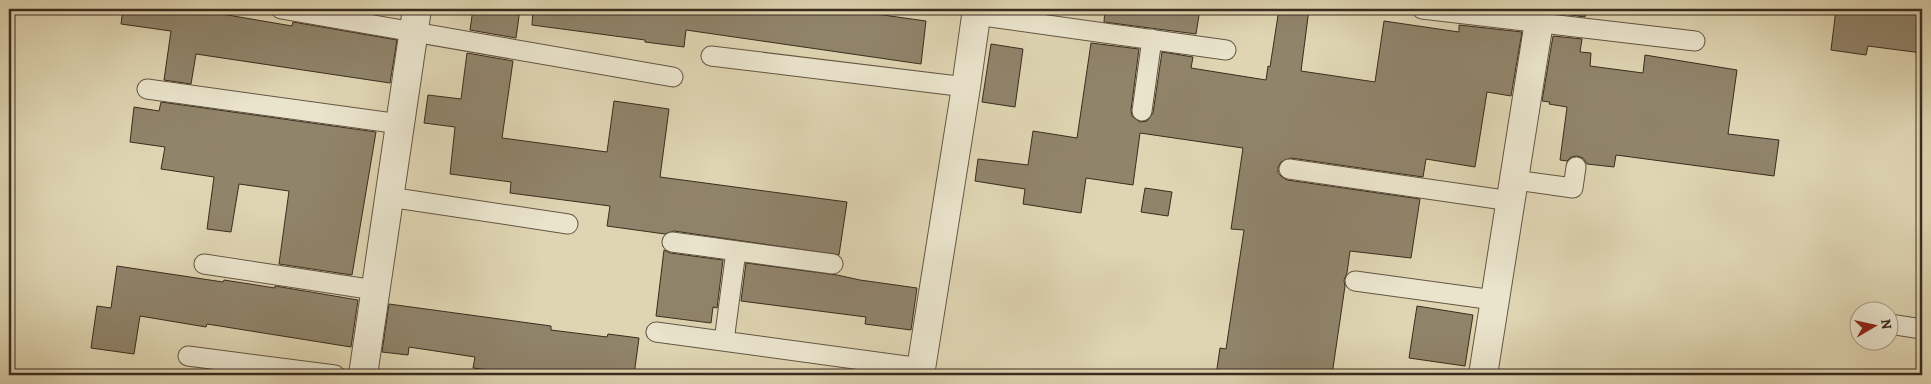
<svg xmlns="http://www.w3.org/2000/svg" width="1931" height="384" viewBox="0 0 1931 384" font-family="Alegreya,serif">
<rect width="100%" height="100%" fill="#dfd5b2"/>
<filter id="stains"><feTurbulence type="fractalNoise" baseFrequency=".004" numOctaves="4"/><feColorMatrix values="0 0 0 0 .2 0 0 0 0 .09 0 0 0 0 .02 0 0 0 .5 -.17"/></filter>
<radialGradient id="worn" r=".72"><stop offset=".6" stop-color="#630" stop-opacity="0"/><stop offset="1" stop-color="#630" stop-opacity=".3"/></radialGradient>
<!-- building -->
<path fill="#90846b" stroke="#3a2c1e" d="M 123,9 L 204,9 L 204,11 L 292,26 L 293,22 L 397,40 L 390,83 L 196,54 L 191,84 L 164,80 L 171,31 L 121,24 Z
M 473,9 L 520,9 L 516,38 L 470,30 Z
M 533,9 L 840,9 L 926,21 L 921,64 L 686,30 L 684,47 L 645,42 L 645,40 L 532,25 Z
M 1105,9 L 1200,9 L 1196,34 L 1104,22 Z
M 1279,9 L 1309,9 L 1301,71 L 1375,82 L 1384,21 L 1459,32 L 1459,25 L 1522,32 L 1511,96 L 1487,92 L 1475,167 L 1426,159 L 1423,177 L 1291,158 L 1281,162 L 1278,167 L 1278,173 L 1282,177 L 1287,180 L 1420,199 L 1411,258 L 1350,251 L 1347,273 L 1344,280 L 1345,286 L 1332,375 L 1216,375 L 1220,348 L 1226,349 L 1244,230 L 1231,229 L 1243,148 L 1140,133 L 1133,185 L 1086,178 L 1081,213 L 1023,204 L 1025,189 L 975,181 L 978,159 L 1028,165 L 1033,131 L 1077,138 L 1091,43 L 1139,49 L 1131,110 L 1132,116 L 1140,122 L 1147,121 L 1153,113 L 1162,52 L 1193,57 L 1191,68 L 1266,80 L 1268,66 L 1270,67 Z
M 1556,9 L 1586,9 L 1585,17 L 1556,13 Z
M 1836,9 L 1922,9 L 1922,53 L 1868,46 L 1866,55 L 1831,50 Z
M 1553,36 L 1582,39 L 1580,52 L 1591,53 L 1590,66 L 1643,73 L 1645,55 L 1737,70 L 1728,134 L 1779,140 L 1774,176 L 1616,155 L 1614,167 L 1587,164 L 1583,158 L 1577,156 L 1571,157 L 1567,161 L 1560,160 L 1567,107 L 1549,104 L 1550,102 L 1542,101 Z
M 991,44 L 1023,49 L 1015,107 L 982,102 Z
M 467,53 L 513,61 L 502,138 L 607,152 L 614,101 L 669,109 L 660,177 L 847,202 L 839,255 L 674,231 L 665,234 L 607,226 L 610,206 L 510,193 L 511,182 L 450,174 L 455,127 L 424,123 L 428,95 L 461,99 Z
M 161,102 L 376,132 L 352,275 L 279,264 L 289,191 L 239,184 L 231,232 L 207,229 L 214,177 L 161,169 L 165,147 L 130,142 L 134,107 L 159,111 Z
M 1145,188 L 1172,192 L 1168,216 L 1141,212 Z
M 664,250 L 670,253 L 723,260 L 717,308 L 713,307 L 711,323 L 656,316 Z
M 746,263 L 837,275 L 860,280 L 917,288 L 911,330 L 865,324 L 866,317 L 741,301 Z
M 117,266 L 223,282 L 224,280 L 275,288 L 275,286 L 358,300 L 351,347 L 207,324 L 206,327 L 140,316 L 134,354 L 91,348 L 97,306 L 111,308 Z
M 389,304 L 551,326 L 551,330 L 607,337 L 608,334 L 639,338 L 634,375 L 529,375 L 473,368 L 475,357 L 409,347 L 408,355 L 382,352 Z
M 1417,306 L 1473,315 L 1465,366 L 1409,358 Z"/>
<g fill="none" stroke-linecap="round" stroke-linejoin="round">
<defs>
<path id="lane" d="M 281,9 L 673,77
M 1422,9 L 1695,41
M 976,15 L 1226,50
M 711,56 L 966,87
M 147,89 L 400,124
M 1142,111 L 1152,39
M 1289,169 L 1511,201
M 1515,180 L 1573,188 L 1576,167
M 389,197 L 568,224
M 672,242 L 833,264
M 204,264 L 375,290
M 1355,281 L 1494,300
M 1896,325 L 1922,329
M 656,332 L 921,368
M 724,341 L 736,251
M 188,356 L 335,375"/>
<path id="street" d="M 363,375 L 417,9
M 920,375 L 966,87 L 977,9
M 1483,375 L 1541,9"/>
</defs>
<!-- lane casing -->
<use href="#lane" stroke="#635643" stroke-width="21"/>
<!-- street casing -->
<use href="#street" stroke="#635643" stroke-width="30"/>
<!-- lane -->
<use href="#lane" stroke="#eae4cd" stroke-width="19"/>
<!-- street -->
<use href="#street" stroke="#eae4cd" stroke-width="28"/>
</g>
<!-- margin -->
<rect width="1931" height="384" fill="none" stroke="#dfd5b2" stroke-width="30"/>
<rect x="10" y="10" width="1911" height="364" fill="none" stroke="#3a2c1e" stroke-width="2.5"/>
<rect x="15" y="15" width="1901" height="354" fill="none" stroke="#3a2c1e"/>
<!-- north arrow -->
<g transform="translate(1874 326) rotate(81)"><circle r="24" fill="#eae4cd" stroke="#a49a87"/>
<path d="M0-4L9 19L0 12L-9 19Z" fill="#8f2418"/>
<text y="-8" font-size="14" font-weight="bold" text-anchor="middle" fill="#3a2c1e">N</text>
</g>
<rect width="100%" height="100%" filter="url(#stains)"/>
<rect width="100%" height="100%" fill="url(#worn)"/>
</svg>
